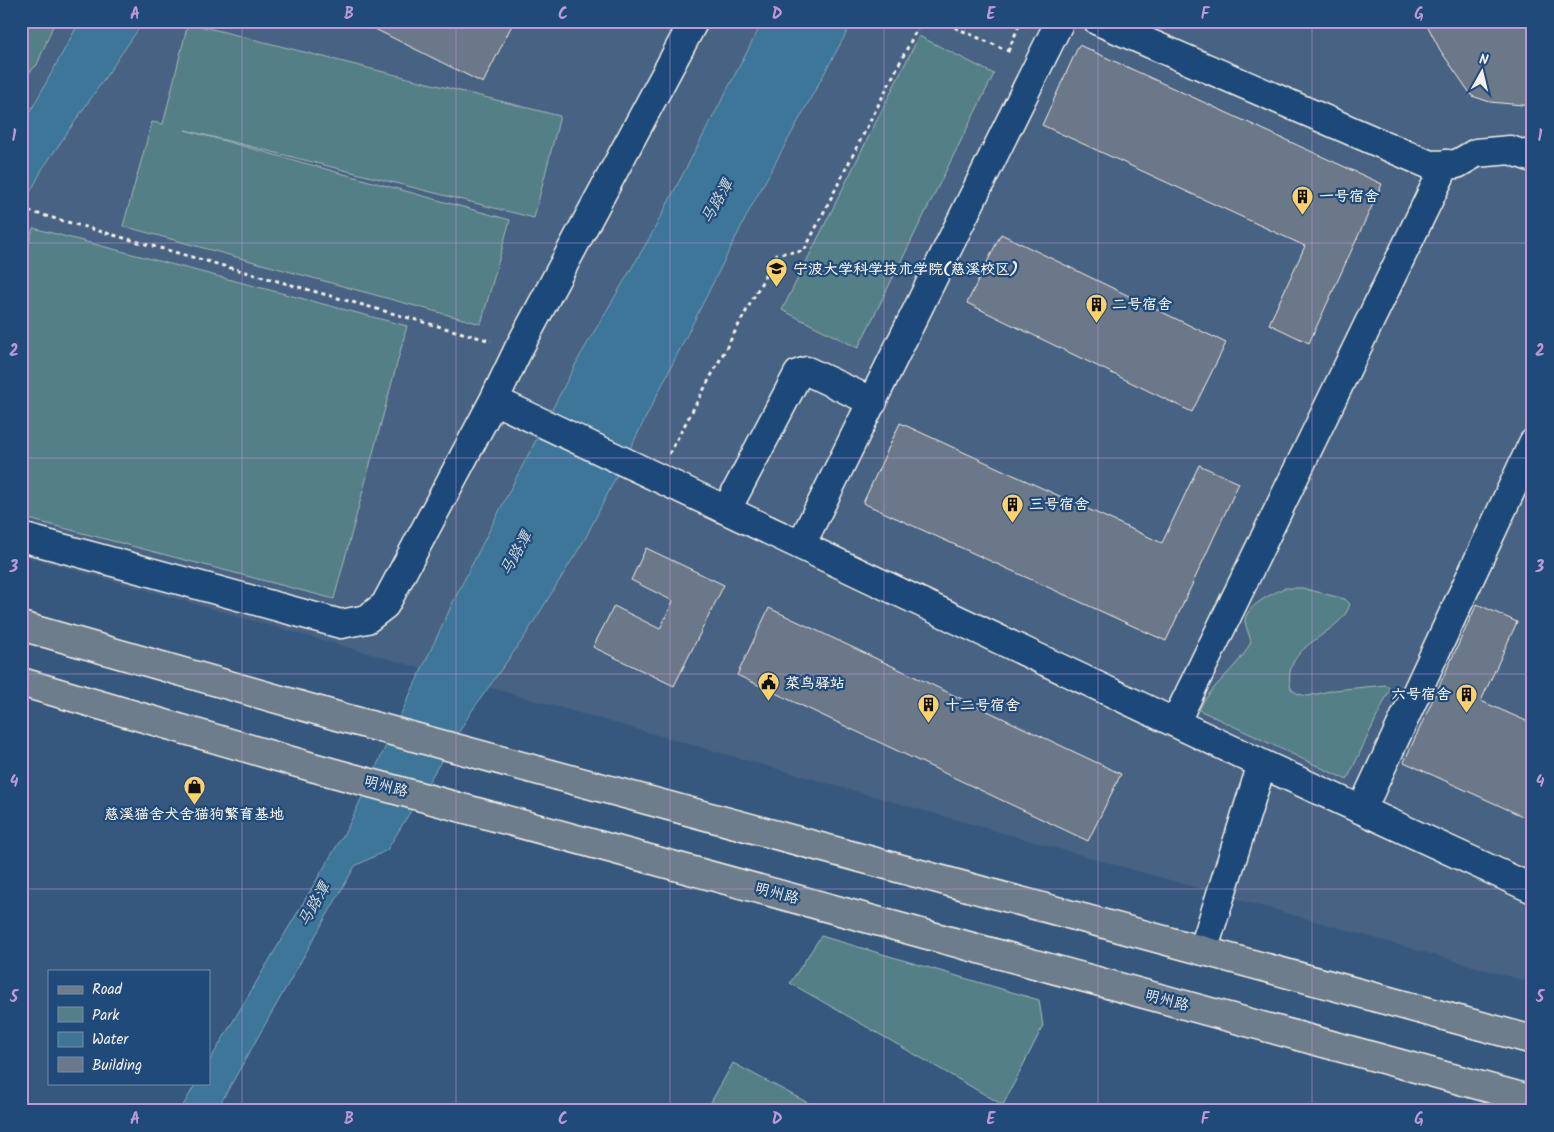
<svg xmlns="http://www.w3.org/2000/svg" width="1554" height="1132" viewBox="0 0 1554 1132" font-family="Kalam,'LXGW WenKai TC',sans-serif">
<rect width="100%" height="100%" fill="#36587f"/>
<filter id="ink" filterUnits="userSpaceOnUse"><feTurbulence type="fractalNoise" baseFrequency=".02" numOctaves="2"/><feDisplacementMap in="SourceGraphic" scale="10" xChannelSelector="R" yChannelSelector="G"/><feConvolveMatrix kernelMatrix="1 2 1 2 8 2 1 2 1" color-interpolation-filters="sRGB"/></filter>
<g filter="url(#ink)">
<!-- built -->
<path fill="#466282" d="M 21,21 L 1533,21 L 1533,983 L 21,555 Z"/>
<!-- green -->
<path fill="#547f87" stroke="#a4b8b8" d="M 21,21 L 55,21 L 37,65 L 21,80 Z
M 188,23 L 560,116 L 534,218 L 185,130 L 510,220 L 481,324 L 123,226 L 152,122 L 163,124 Z
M 919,36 L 994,74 L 858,348 L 782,310 Z
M 33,228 L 407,326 L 334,599 L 21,517 L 21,273 Z
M 1284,588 L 1302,588 L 1345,599 L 1350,604 C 1342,636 1279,643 1291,689 L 1298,694 L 1308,696 L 1334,690 L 1386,685 L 1390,689 L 1347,780 L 1199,710 C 1211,684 1238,669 1251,642 C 1250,636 1246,628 1245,622 C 1245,605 1273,594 1284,588 Z
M 821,936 L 1039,1000 L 1043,1026 L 1003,1105 L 790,983 Z
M 733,1063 L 823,1111 L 706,1111 Z"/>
<!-- water -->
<path fill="#3e7699" stroke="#87a7b9" d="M 80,21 L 144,21 L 43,168 L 21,210 L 21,122 L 30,112 Z
M 763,21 L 853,21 L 750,209 L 585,539 L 525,636 L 471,712 L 387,850 L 355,866 L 216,1111 L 180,1111 L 196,1083 L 209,1083 L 209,1062 L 348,827 L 455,598 L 514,482 L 581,354 L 650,237 Z"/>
<!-- building -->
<path fill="#6b788a" stroke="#f4f1e8" d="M 359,21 L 514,21 L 483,83 Z
M 1425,21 L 1533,21 L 1533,106 L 1490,102 L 1472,96 L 1440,50 Z
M 1079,45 L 1382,184 L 1309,343 L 1269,324 L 1305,246 L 1042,125 Z
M 1001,234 L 1226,343 L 1192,412 L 967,303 Z
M 900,423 L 1162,543 L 1199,465 L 1239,483 L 1166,641 L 863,503 Z
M 646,548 L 724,585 L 674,686 L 593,647 L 614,606 L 660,629 L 673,601 L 631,580 Z
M 1477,604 L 1517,622 L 1481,701 L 1533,724 L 1533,821 L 1404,762 Z
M 769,608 L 1121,774 L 1088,841 L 737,675 Z"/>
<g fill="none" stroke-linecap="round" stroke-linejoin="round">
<defs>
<path id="minor" d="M 1098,21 L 1430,165 L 1457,164 L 1476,153 L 1510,150 L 1533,158
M 494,400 L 1262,764 L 1533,889
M 727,509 L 798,374 L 807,371 L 873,402
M 21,537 L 341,624 L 367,619 L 385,605 L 494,400 L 519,348 L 694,21
M 801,545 L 1060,21
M 1175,723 L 1446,164
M 1362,809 L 1533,443
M 1203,951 L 1262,764"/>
<path id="major" d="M 21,626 L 344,718 L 1533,1040
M 21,682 L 312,767 L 1533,1100"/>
</defs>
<!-- minor casing -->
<use href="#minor" stroke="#f4f1e8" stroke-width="31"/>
<!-- major casing -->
<use href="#major" stroke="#f4f1e8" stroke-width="31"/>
<!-- path -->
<path stroke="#f4f1e8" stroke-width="3" stroke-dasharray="4 4" stroke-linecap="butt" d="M 940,21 L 1013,53
M 957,29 L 960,21
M 1008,51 L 1021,21
M 21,209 L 491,341
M 669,454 L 777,254 L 804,251 L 921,21"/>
<!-- minor -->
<use href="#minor" stroke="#1f4a7a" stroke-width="28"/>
<!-- major -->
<use href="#major" stroke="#6d7d8c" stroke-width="28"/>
</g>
</g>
<!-- grid -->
<path fill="none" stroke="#be98d6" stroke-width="1" stroke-opacity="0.55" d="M 242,21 L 242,1111M 456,21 L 456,1111M 670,21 L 670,1111M 884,21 L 884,1111M 1098,21 L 1098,1111M 1312,21 L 1312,1111M 21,243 L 1533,243M 21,458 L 1533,458M 21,674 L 1533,674M 21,889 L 1533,889"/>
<!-- icons -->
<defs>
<symbol id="building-pin" viewBox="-11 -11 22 30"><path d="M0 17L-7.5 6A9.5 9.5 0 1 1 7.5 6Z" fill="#ffd166" stroke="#1f4a7a"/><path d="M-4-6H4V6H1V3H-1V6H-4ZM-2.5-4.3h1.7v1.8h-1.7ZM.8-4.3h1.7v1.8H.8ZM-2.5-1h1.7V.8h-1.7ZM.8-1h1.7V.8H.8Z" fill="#111"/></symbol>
<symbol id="university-pin" viewBox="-11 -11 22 30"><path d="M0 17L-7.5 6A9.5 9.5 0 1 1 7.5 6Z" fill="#ffd166" stroke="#1f4a7a"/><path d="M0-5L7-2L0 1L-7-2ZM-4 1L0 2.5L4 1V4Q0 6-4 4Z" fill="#111"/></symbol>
<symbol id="civic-pin" viewBox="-11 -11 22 30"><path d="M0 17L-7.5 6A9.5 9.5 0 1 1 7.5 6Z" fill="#ffd166" stroke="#1f4a7a"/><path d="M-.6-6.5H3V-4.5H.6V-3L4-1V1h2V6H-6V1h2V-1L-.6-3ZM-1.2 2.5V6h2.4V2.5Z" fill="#111"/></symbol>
<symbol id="shop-pin" viewBox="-11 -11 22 30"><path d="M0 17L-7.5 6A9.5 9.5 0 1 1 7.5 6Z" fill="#ffd166" stroke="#1f4a7a"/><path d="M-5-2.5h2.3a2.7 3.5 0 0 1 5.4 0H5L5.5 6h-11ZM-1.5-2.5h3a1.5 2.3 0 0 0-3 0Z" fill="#111"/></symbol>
</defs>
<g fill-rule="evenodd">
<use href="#building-pin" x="1290" y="184" width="25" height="34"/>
<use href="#university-pin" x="764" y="256" width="25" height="34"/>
<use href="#building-pin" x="1084" y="292" width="25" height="34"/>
<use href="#building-pin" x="1000" y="492" width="25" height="34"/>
<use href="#civic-pin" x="756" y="670" width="25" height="34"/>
<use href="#building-pin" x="1454" y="682" width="25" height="34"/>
<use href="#building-pin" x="916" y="692" width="25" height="34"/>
<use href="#shop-pin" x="182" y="774" width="25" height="34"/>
</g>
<g text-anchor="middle" stroke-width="4.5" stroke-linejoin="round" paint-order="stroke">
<!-- poi labels -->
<g font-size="15" font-weight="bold" fill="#f4f1e8" stroke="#1f4a7a" text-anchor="start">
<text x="1319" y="201">一号宿舍</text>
<text x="793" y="274">宁波大学科学技术学院(慈溪校区)</text>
<text x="1112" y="309">二号宿舍</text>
<text x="1029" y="509">三号宿舍</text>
<text x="785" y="688">菜鸟驿站</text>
<text x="1451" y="699" text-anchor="end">六号宿舍</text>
<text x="945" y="710">十二号宿舍</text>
<text x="194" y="819" text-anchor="middle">慈溪猫舍犬舍猫狗繁育基地</text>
</g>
<!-- street labels -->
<g font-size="15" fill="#f4f1e8" stroke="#1f4a7a">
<text transform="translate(386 786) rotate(15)" y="5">明州路</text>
<text transform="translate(777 893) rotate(15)" y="5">明州路</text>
<text transform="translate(1167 1000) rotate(15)" y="5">明州路</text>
</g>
<!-- water labels -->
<g font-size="16" font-style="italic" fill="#d9dfdc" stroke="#1f4a7a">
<text transform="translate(716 201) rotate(-60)" y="6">马路潭</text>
<text transform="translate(515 553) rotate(-60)" y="6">马路潭</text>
<text transform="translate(313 904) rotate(-60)" y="6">马路潭</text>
</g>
</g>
<!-- margin -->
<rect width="1554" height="1132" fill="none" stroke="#1f4a7a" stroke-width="55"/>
<!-- legend -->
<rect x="48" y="970" width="162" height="115" fill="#1f4a7a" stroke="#748da6"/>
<rect x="58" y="986" width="25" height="8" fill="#6d7d8c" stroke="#748da6"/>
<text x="92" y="994" font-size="15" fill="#f4f1e8">Road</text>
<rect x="58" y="1007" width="25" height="15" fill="#547f87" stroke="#748da6"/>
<text x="92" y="1020" font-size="15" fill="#f4f1e8">Park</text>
<rect x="58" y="1032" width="25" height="15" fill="#3e7699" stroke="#748da6"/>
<text x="92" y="1044" font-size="15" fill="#f4f1e8">Water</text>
<rect x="58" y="1057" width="25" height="15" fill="#6b788a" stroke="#748da6"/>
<text x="92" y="1070" font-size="15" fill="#f4f1e8">Building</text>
<!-- north arrow -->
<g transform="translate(1482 72) rotate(8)" stroke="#1f4a7a" stroke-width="4" paint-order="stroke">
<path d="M0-4L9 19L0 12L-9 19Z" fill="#f4f1e8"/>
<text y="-8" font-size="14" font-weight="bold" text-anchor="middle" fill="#f4f1e8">N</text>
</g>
<rect x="28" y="28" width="1498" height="1076" fill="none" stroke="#be98d6" stroke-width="2"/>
<g font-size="16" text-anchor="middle" font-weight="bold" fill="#be98d6">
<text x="135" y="19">A</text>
<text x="349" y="19">B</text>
<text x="563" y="19">C</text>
<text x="777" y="19">D</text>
<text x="991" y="19">E</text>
<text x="1205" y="19">F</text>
<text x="1419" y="19">G</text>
<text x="14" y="141">1</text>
<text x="1540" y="141">1</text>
<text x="14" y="356">2</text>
<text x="1540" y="356">2</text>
<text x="14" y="572">3</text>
<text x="1540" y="572">3</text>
<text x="14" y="787">4</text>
<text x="1540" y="787">4</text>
<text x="14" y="1002">5</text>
<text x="1540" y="1002">5</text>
<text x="135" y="1124">A</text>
<text x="349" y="1124">B</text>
<text x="563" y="1124">C</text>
<text x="777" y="1124">D</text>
<text x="991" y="1124">E</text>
<text x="1205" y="1124">F</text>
<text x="1419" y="1124">G</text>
</g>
</svg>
